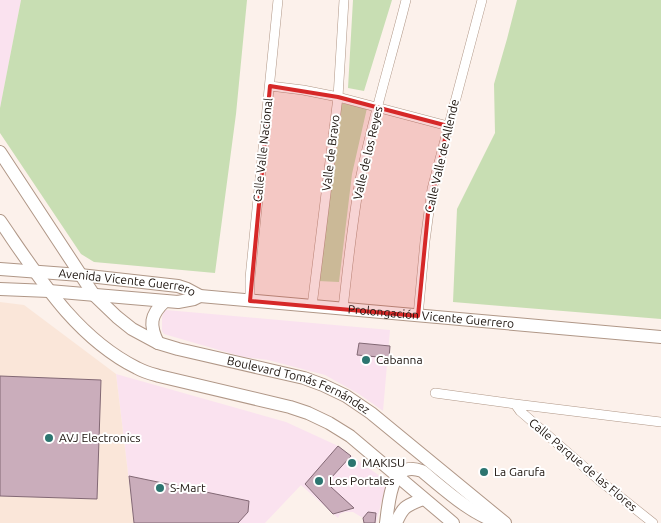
<svg xmlns="http://www.w3.org/2000/svg" width="661" height="523" viewBox="0 0 661 523" font-family="Ubuntu,sans-serif">
<rect width="100%" height="100%" fill="#fcf1eb"/>
<!-- commercial -->
<path fill="#fae2ef" d="M 0,0 L 21,0 L 0,108 Z
M 166,310 L 390,330 L 383,411 L 359,394 L 325,375 L 268,360 L 243,357 L 164,334 L 162,331 L 162,317 L 164,311 Z
M 116,374 L 286,422 L 336,445 L 387,481 L 376,523 L 364,523 L 363,518 L 353,512 L 345,512 L 340,514 L 338,518 L 301,485 L 265,523 L 134,523 Z"/>
<!-- built -->
<path fill="#fae6d9" d="M 0,302 L 24,305 L 116,374 L 134,523 L 0,523 Z"/>
<!-- green -->
<path fill="#c8deb3" d="M 21,0 L 247,0 L 236,114 L 215,273 L 94,262 L 81,254 L 0,133 L 0,108 Z
M 353,0 L 392,0 L 364,91 L 348,88 Z
M 517,0 L 661,0 L 661,319 L 453,302 L 457,209 L 495,133 L 494,84 L 507,39 Z
M 340,103 L 367,108 L 352,174 L 339,282 L 318,281 Z"/>
<!-- building -->
<path fill="#caadbb" stroke="#826874" d="M 359,343 L 390,346 L 389,358 L 357,355 Z
M 0,376 L 101,380 L 97,499 L 0,496 Z
M 338,446 L 351,456 L 331,478 L 331,487 L 354,508 L 333,514 L 305,484 Z
M 129,476 L 249,501 L 248,512 L 238,523 L 134,523 Z
M 368,512 L 376,513 L 375,523 L 364,523 L 363,518 Z"/>
<g fill="none" stroke-linecap="round" stroke-linejoin="round">
<defs>
<path id="street" d="M 270,86 L 303,90 L 338,97 L 448,126
M 250,301 L 250,278 L 278,0
M 312,306 L 338,97 L 344,0
M 343,308 C 348,266 352,223 360,180 C 372,120 391,60 406,0
M 418,316 L 425,241 L 432,189 L 482,0
M 435,393 L 515,404 L 661,422
M 515,404 L 520,411 L 527,417 L 599,480 L 653,523"/>
<g id="secondary">
<path id="s1" d="M 0,152 L 94,295 L 117,317 L 132,329 L 158,343 L 178,349 L 304,378 L 323,385 L 346,396 L 371,413 L 505,523"/>
<path d="M 0,221 C 38,276 75,337 137,368 C 144,372 152,374 159,376 L 290,407 L 308,413 L 329,423 L 350,436 L 453,523"/>
<path id="s2" d="M 0,269 L 80,275 L 178,286 L 187,289 L 200,296 L 661,337"/>
<path d="M 0,289 L 49,291 L 178,302 L 194,299 L 200,296"/>
<path d="M 158,343 C 149,325 150,315 165,301"/>
<path d="M 386,523 C 389,502 390,459 422,471 C 443,488 472,515 498,522"/>
<path d="M 396,523 C 403,506 406,506 423,499"/>
</g>
</defs>
<!-- street casing -->
<use href="#street" stroke="#b09787" stroke-width="10"/>
<!-- secondary casing -->
<use href="#secondary" stroke="#b09787" stroke-width="14"/>
<!-- street -->
<use href="#street" stroke="#fff" stroke-width="9"/>
<!-- secondary -->
<use href="#secondary" stroke="#fff" stroke-width="12"/>
</g>
<!-- marked area -->
<path fill="#d62828" fill-opacity="0.2" stroke="#d62828" stroke-width="4" stroke-linejoin="round" d="M 270,86 L 338,97 L 448,126 L 428,213 L 418,316 L 250,301 Z"/>
<!-- markers -->
<g fill="#2c7570" stroke="#fff" stroke-width="2">
<circle cx="366" cy="360" r="5"/>
<circle cx="49" cy="438" r="5"/>
<circle cx="352" cy="463" r="5"/>
<circle cx="484" cy="472" r="5"/>
<circle cx="319" cy="481" r="5"/>
<circle cx="160" cy="488" r="5"/>
</g>
<g text-anchor="middle" stroke-width="4" stroke-linejoin="round" paint-order="stroke">
<!-- street labels -->
<g font-size="12" fill="#1b120c" stroke="#fff">
<text transform="translate(263 150) rotate(-84)" y="4">Calle Valle Nacional</text>
<text transform="translate(331 153) rotate(-83)" y="4">Valle de Bravo</text>
<text transform="translate(368 153) rotate(-77)" y="4">Valle de los Reyes</text>
<text transform="translate(442 156) rotate(-77)" y="4">Calle Valle de Allende</text>
<text dy="4" stroke="none"><textPath href="#s2" startOffset="128">Avenida Vicente Guerrero</textPath></text>
<text dy="4" stroke="none"><textPath href="#s2" startOffset="435">Prolongación Vicente Guerrero</textPath></text>
<text dy="4" stroke="none"><textPath href="#s1" startOffset="399">Boulevard Tomás Fernández</textPath></text>
<text transform="translate(583 465) rotate(40)" y="4">Calle Parque de las Flores</text>
</g>
<!-- poi labels -->
<g font-size="12" fill="#1b120c" stroke="#fff" text-anchor="start">
<text x="376" y="364">Cabanna</text>
<text x="59" y="442">AVJ Electronics</text>
<text x="362" y="467">MAKISU</text>
<text x="494" y="476">La Garufa</text>
<text x="329" y="485">Los Portales</text>
<text x="170" y="492">S-Mart</text>
</g>
</g>
</svg>
